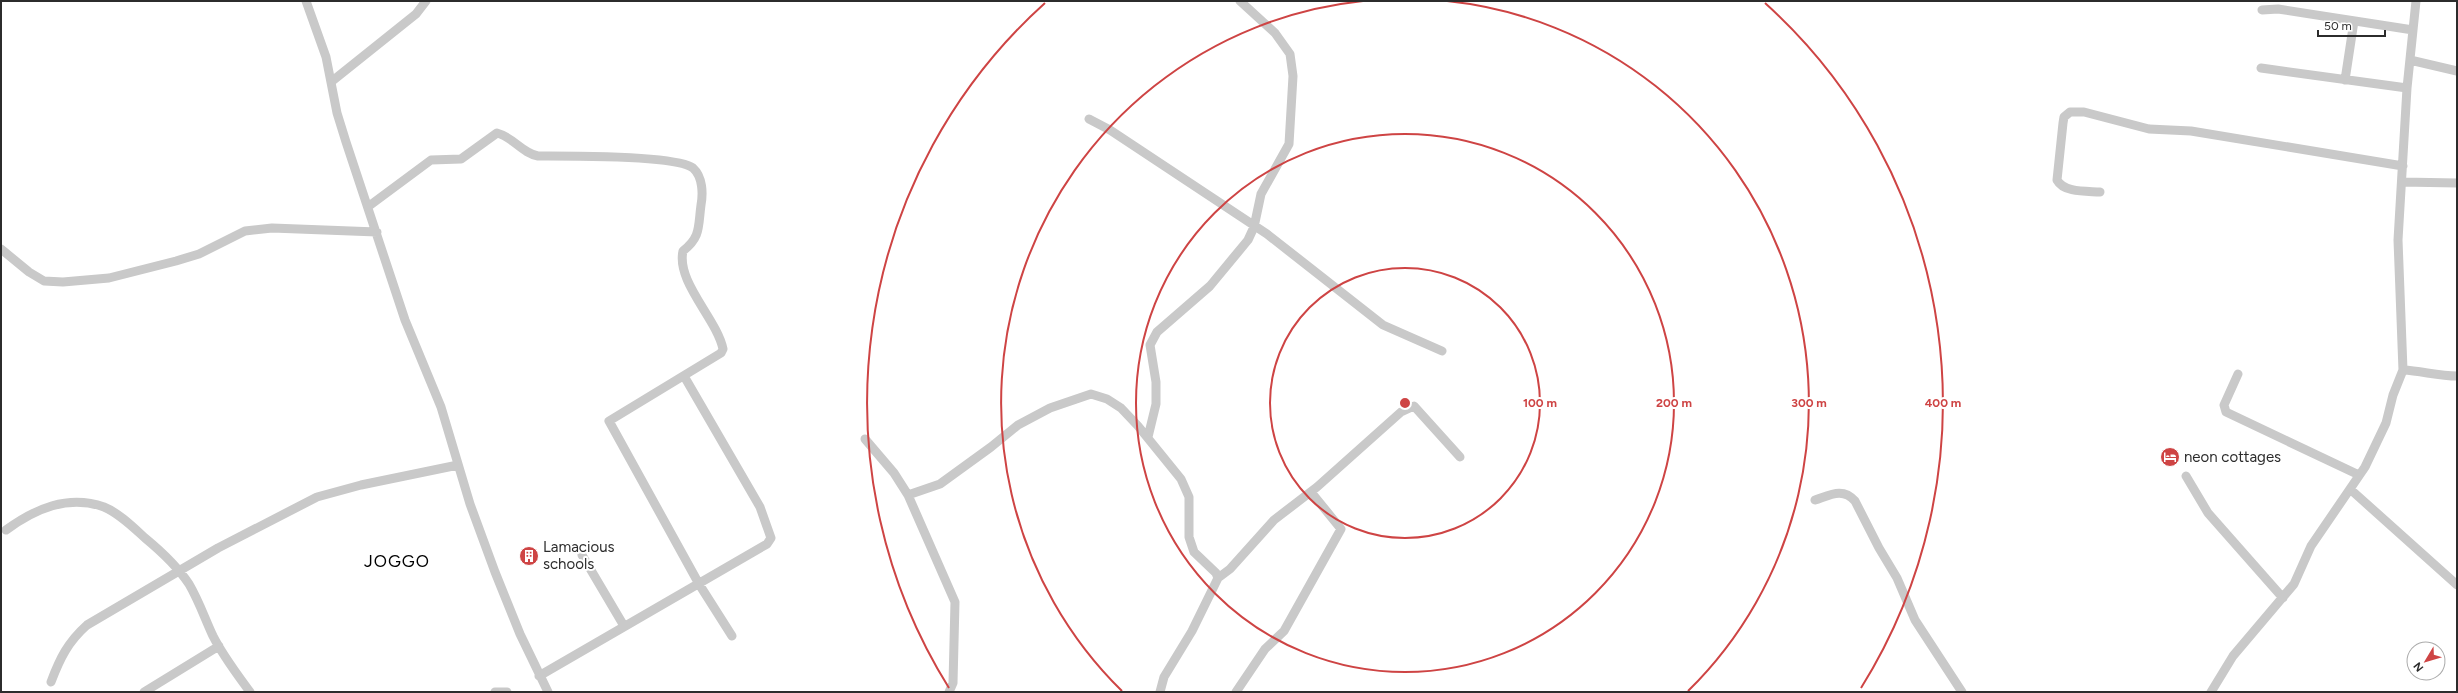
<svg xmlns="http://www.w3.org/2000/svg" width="2458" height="693" viewBox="0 0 2458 693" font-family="Figtree,sans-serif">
<rect width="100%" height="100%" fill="#fff"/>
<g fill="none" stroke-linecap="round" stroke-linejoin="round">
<!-- minor -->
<path stroke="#c9c9c9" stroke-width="9" d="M 306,1 L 326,57 L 337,113 L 346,142 L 405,320 L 441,407 L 470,504 L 495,572 L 520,634 L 548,692
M 2262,10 L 2278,9 L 2413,30
M 2410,60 L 2457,71
M 2261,68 L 2407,88
M 2345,80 L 2354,21
M 331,82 L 416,14 L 426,1
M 1089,119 L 1110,130 L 1267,234 L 1383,325 L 1442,351
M 2402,182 L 2457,183
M 2100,192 C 2087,191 2064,193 2057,180 L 2063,123 L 2064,117 L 2070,112 L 2084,112 L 2149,129 L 2191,131 L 2403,166
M 369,206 L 431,160 L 461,159 L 497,133 C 513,137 522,153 538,156 C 564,156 677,155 693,168 C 703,177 703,194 701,205 C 698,227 701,237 683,251 C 676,282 717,319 723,349 L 721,353 L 609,421 L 699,584 L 732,636
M 1,249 L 29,272 L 44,281 L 63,282 L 109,278 L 176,261 L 199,254 L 245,231 L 272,228 L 377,232
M 2403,370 C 2422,371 2438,376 2457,376
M 2238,374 L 2224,405 L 2226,412 L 2359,475
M 1148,437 L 1156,404 L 1156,382 L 1150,345 L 1157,332 L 1210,286 L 1248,240 L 1254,227 L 1261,194 L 1289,144 L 1293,76 L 1290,54 L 1275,33 L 1240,1
M 865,439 L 894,473 L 908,495 L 955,602 L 953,683 L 949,692
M 2186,476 L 2208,513 L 2283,598
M 2350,489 L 2457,585
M 908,495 L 940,484 L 991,447 L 1018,425 L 1050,408 L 1091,394 L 1107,399 L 1121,408 L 1138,426 L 1181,479 L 1189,497 L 1189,537 L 1194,552 L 1216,573 L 1218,578 L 1192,631 L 1164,677 L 1160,692
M 1815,500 C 1830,495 1843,487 1855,501 L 1879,548 L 1897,578 L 1915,620 L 1962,692
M 6,530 C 35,509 68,494 104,507 C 119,513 134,528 145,538 C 162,552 177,566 189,584 C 199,601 205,619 213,636 C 223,656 237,674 250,692
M 582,555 L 624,626
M 1218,578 L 1230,569 L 1274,520 L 1317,487 L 1401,412 L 1414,406 L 1460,457
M 539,676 L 767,544 L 771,538 L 760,507 L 684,376
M 51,682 C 60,658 68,642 87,625 L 218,548 L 317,497 L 361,485 L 458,465
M 144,692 L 219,646
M 495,692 L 507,692
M 1236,692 L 1265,649 L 1284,631 L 1341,529 L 1311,492
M 2211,692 L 2233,656 L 2294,584 L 2311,546 L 2365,467 L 2386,423 L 2393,395 L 2403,370 L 2398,240 L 2407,88 L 2416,1"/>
</g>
<!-- distance rings -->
<g fill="none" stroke="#ce4444" stroke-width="2">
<circle cx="1405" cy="403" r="135"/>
<circle cx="1405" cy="403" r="269"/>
<path d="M1122 691A404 404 0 0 1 1363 1M1447 1A404 404 0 0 1 1688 691"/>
<path d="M949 688A538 538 0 0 1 1045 3M1765 3A538 538 0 0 1 1861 688"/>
</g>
<!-- icons -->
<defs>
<symbol id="hotel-disc" viewBox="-11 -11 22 22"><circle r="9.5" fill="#ce4444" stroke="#fff"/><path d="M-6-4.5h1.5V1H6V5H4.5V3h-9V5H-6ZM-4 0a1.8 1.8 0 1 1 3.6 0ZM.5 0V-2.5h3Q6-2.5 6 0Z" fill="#fff"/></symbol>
<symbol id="building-disc" viewBox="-11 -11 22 22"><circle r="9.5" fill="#ce4444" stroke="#fff"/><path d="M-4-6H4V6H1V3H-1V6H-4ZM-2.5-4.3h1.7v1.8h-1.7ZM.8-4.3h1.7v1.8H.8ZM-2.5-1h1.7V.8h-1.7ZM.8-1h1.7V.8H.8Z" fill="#fff"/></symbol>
</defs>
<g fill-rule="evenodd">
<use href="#hotel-disc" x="2159" y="446" width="22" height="22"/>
<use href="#building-disc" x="518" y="545" width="22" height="22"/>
</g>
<g text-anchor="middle" stroke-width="4" stroke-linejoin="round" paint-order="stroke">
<!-- poi labels -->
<g font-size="15" fill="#2c2c2c" stroke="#fff" text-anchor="start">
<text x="2184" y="462">neon cottages</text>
<text x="543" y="552">Lamacious<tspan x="543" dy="17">schools</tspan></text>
</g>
<!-- quarter labels -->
<g font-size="17" letter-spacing="1" fill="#000" stroke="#fff">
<text x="397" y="567">JOGGO</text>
</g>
</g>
<circle cx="1405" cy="403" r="6" fill="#ce4444" stroke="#fff" stroke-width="2"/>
<g font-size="12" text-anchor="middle" font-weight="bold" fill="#ce4444" stroke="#fff" stroke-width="4" stroke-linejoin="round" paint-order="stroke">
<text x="1540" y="407">100 m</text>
<text x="1674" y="407">200 m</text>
<text x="1809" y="407">300 m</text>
<text x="1943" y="407">400 m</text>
</g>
<!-- border -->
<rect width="2458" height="693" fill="none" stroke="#2c2c2c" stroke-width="4"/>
<!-- north arrow -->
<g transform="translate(2426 661) rotate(232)"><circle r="19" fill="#ffffff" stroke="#ababab"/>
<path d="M0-3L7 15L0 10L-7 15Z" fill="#ce4444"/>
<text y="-6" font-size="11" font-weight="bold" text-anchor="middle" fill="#2c2c2c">N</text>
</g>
<!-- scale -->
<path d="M2318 30v6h67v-6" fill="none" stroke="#2c2c2c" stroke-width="2"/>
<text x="2324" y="30" font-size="12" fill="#2c2c2c" stroke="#ffffff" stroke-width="3" paint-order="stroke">50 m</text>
</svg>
